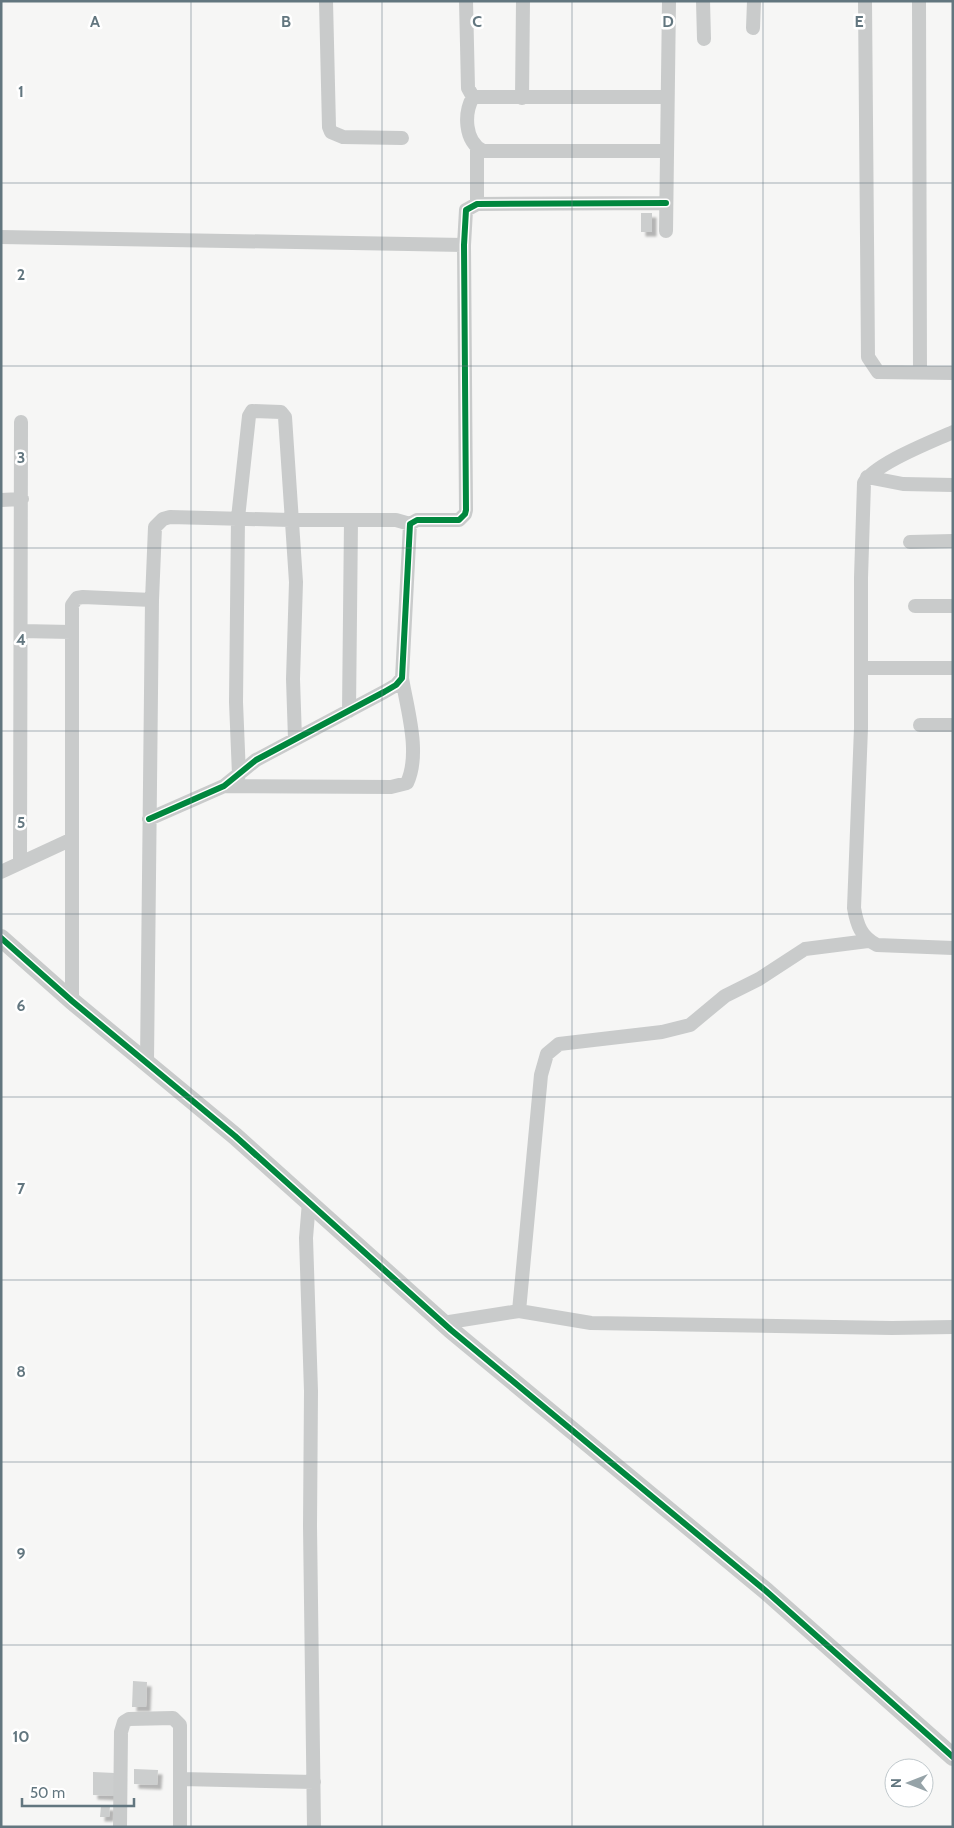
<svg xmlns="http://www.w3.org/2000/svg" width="954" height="1828" viewBox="0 0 954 1828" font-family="Cabin,sans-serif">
<defs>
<filter id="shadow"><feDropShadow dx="4.5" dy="4.5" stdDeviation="1" flood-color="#0004"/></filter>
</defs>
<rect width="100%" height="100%" fill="#f6f6f5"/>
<!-- building -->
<path fill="#cccece" filter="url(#shadow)" d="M 641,213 L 652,213 L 652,232 L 641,232 Z
M 133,1681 L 147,1682 L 146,1707 L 132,1707 Z
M 134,1769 L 158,1770 L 157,1785 L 134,1784 Z
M 93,1772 L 115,1773 L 115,1796 L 93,1795 Z
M 101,1806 L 110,1806 L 109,1817 L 100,1817 Z"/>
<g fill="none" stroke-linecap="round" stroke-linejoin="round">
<!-- minor -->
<path stroke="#c9cbcb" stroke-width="14" d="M 326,1 L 329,127 L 331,132 L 343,137 L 402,138
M 466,1 L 468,88 L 473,97 L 667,97
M 703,1 L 704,39
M 865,1 L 868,357 L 878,372 L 953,373
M 919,1 L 920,373
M 753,28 L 754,1
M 473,97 C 464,113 464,141 483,151 L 666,151
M 522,98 L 523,1
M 477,204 L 477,147
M 666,231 L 669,1
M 1,237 L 464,245
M 953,432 C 931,442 874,464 864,483 L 861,578 L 861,728 L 854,908 C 857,925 861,937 877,945 L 953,948
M 867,477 L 903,484 L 953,485
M 1,500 L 22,499
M 910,542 L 953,541
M 915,606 L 953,606
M 21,631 L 71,632
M 861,668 L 953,668
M 349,711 L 351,520
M 920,725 L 953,725
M 239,775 L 236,702 L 238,518 L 249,416 L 252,411 L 281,412 L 285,417 L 296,582 L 293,679 L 295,739
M 224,786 L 391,787 L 407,783 C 421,753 407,709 402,678
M 149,819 L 224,786 L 256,760 L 384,692 L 396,685 L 402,678 L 410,524 L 417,520 L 459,520 L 465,514 L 466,510 L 464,245 L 466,210 L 477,204 L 666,203
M 20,862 L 21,422
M 1,872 L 70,840
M 72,1001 L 72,605 L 77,598 L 83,597 L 152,600
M 147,1061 L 152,600 L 155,527 L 163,519 L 170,517 L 290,520 L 396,520 L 410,524
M 309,1202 L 306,1238 L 311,1391 L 310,1526 L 314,1827
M 519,1311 L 591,1323 L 892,1328 L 953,1327
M 443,1323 L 519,1311 L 541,1075 L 547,1054 L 559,1044 L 662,1032 L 690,1025 L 725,996 L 759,979 L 805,949 L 868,941
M 182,1779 L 314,1782
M 120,1827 L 121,1732 L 124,1722 L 129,1719 L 173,1718 L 180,1725 L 180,1827"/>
<!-- tertiary -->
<path stroke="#c9cbcb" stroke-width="18" d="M 1,938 L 72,1001 L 235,1136 L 451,1330 L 766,1591 L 953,1757"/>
<defs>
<path id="cycleway" d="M 149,819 L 224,786 L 256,760 L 384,692 L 396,685 L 402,678 L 410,524 L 417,520 L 459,520 L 465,514 L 466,510 L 464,245 L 466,210 L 477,204 L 666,203
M 1,938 L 72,1001 L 235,1136 L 451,1330 L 766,1591 L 953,1757"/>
</defs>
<!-- cycleway casing -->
<use href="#cycleway" stroke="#fff" stroke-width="9"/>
<!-- cycleway -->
<use href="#cycleway" stroke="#00873e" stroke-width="6"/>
</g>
<!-- grid -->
<path fill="none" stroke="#62767f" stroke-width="1" stroke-opacity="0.55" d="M 191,1 L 191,1827M 382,1 L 382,1827M 572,1 L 572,1827M 763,1 L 763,1827M 1,183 L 953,183M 1,366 L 953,366M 1,548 L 953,548M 1,731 L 953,731M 1,914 L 953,914M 1,1097 L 953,1097M 1,1280 L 953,1280M 1,1462 L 953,1462M 1,1645 L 953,1645"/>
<g font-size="16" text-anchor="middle" font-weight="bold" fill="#62767f" stroke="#fff" stroke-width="5" stroke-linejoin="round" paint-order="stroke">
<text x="95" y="27">A</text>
<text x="286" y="27">B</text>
<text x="477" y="27">C</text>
<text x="668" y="27">D</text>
<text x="859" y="27">E</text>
<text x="21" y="97">1</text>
<text x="21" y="280">2</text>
<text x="21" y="463">3</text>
<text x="21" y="645">4</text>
<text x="21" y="828">5</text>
<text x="21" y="1011">6</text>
<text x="21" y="1194">7</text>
<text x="21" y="1377">8</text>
<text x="21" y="1559">9</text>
<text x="21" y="1742">10</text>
</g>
<!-- border -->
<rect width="954" height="1828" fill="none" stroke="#62767f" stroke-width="5"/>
<!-- north arrow -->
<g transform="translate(909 1783) rotate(270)"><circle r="24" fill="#ffffff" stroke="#c0c8cc"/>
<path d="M0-4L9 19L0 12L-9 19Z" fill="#96a3a8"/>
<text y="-8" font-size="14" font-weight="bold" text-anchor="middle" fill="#62767f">N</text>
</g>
<!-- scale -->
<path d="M22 1798v8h112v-8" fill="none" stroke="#62767f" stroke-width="2.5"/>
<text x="30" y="1798" font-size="15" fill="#62767f" stroke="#ffffff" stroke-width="4" paint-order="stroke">50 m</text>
</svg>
